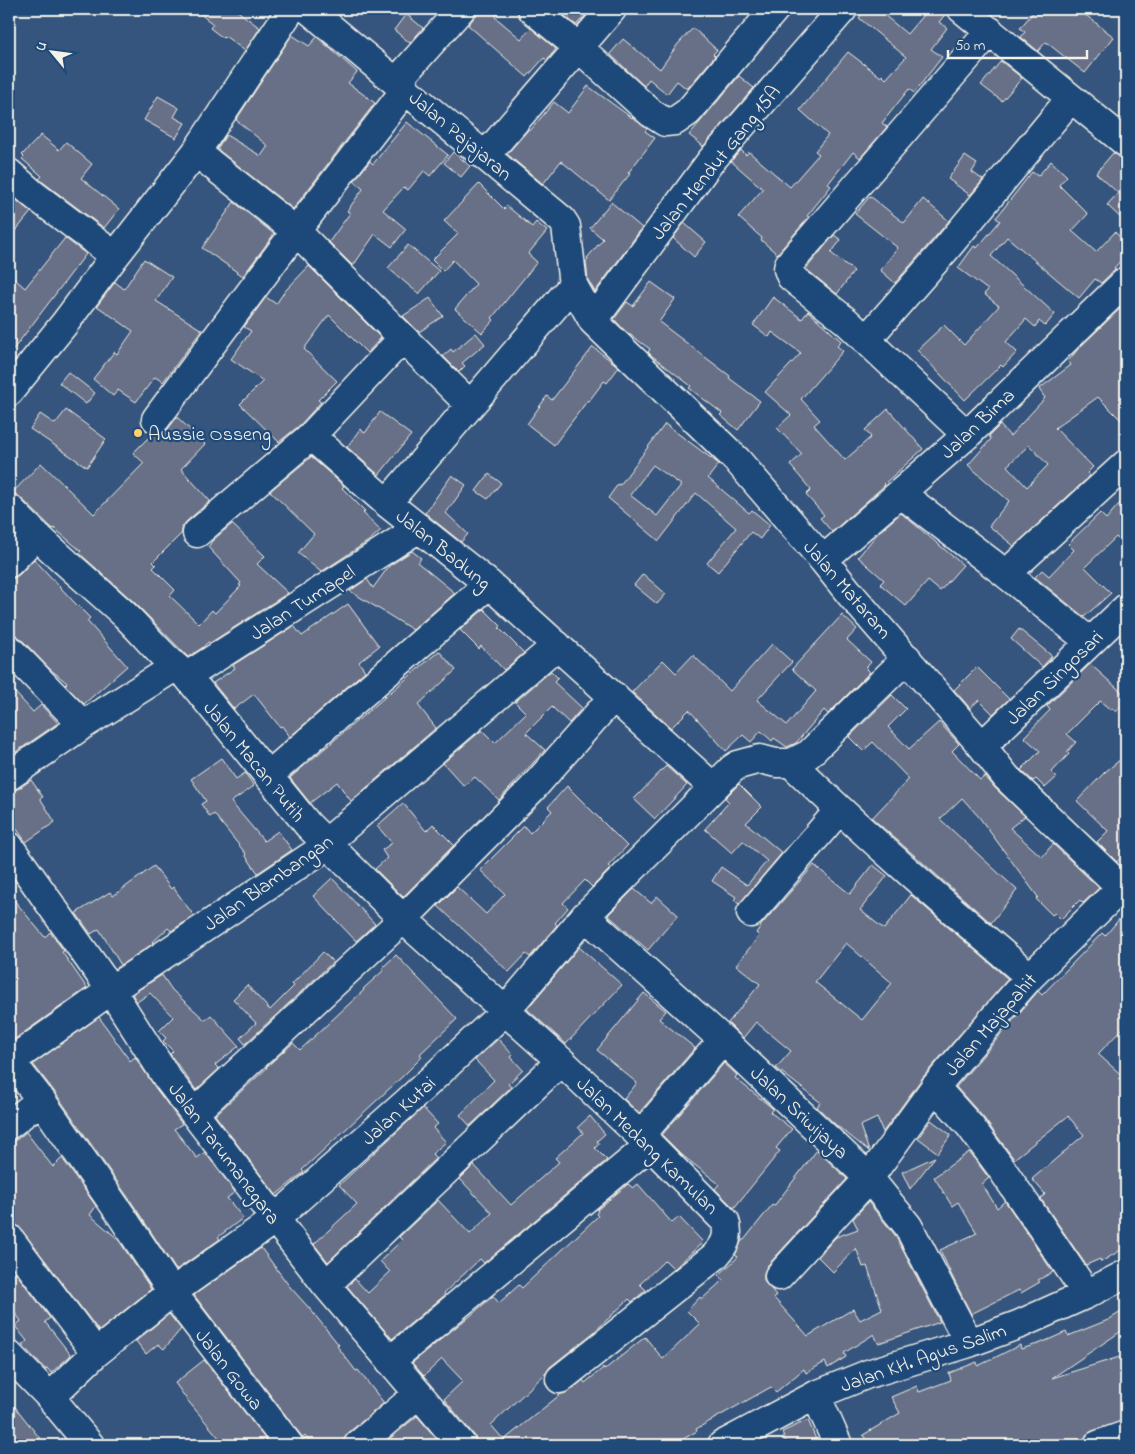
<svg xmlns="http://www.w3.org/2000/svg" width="1135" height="1454" viewBox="0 0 1135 1454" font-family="'Indie Flower',sans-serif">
<rect width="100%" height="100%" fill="#35557e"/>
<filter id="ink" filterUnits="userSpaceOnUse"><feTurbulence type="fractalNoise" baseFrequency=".02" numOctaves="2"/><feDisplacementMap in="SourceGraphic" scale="10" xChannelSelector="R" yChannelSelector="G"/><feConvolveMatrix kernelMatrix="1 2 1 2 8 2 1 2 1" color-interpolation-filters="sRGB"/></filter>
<g filter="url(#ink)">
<!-- building -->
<path fill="#677087" stroke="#f4f1e8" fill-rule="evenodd" d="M 194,9 L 235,9 L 260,28 L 245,51 L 225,36 L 223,38 L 210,28 L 213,24 Z
M 476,9 L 501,9 L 495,17 L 521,39 L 531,28 L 556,49 L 547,60 L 544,58 L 527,77 L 468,25 L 473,19 Z
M 556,9 L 592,9 L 576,25 Z
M 867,9 L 877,9 L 907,34 L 928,9 L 947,9 L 947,12 L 939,22 L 947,28 L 931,49 L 942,57 L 914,93 L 909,89 L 882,123 L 887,127 L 860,158 L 853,152 L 828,184 L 831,186 L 807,216 L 809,217 L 777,254 L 761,240 L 762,238 L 738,217 L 763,189 L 731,161 L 741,150 L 746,155 L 749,152 L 790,187 L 819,154 L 815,151 L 828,135 L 800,110 L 848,52 L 881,77 L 882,75 L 886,79 L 906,57 L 859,18 Z
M 1036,9 L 1078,9 L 1114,37 L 1085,73 L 1046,42 L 1038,51 L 1021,37 L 1025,32 L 1020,28 Z
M 406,14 L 423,28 L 410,43 L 394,30 Z
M 693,28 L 717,50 L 713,54 L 715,56 L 687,89 L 677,81 L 667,94 L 649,79 L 644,86 L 610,54 L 623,39 L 660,69 L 678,44 Z
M 292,35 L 309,46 L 317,37 L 357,72 L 348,83 L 375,103 L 293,209 L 217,149 L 226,135 L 261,156 L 268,146 L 236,120 Z
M 1001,61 L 1022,78 L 1002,101 L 981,85 Z
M 739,76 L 754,88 L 702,148 L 703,146 L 689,135 Z
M 588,86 L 632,118 L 632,117 L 647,129 L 645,131 L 655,138 L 628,173 L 630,174 L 609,200 L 561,161 L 543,184 L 507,154 L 528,130 L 530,131 L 554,102 L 568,113 Z
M 158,96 L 179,108 L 174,117 L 185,123 L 176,138 L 144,120 Z
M 407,122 L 448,155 L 430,176 L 424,171 L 408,190 L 404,187 L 383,210 L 406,229 L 392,247 L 375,234 L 353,266 L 329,242 L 350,213 L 347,211 L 363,189 L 354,181 L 370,161 L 373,164 Z
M 41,135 L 59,150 L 66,142 L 92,164 L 81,178 L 119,209 L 104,228 L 44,183 L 39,179 L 42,176 L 22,159 L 24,157 L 22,155 Z
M 453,152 L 470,166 L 461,177 L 444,163 Z
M 1113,153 L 1123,158 L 1126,158 L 1126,223 L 1107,205 L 1118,193 L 1096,173 Z
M 965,156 L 977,164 L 972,172 L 983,180 L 970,195 L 948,179 Z
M 1051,161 L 1067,176 L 1059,185 L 1088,214 L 1072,231 L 1096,252 L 1115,232 L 1126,243 L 1126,255 L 1114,268 L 1116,269 L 1101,283 L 1095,279 L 1079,298 L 1007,237 L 991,256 L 1055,314 L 1045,326 L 1039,321 L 1035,327 L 1026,319 L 1006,342 L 1017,352 L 1003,367 L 1001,365 L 965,400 L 917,350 L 944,325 L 964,345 L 999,306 L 984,294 L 988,290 L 958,268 L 974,246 L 977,248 L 1000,221 L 996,218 L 1032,172 L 1038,176 Z
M 479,184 L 504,209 L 507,206 L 532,227 L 536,222 L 547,231 L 528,254 L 537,262 L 492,318 L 494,320 L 482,333 L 455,309 L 476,284 L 453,260 L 443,271 L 432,260 L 458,234 L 444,221 Z
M 9,194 L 31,212 L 9,239 Z
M 870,196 L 904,223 L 923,199 L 949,221 L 895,283 L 880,270 L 898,248 L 855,214 Z
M 234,202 L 274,234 L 243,276 L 202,248 Z
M 611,202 L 642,228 L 595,292 L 588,280 L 586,262 L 588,259 L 587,258 L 603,239 L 590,228 Z
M 684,223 L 706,242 L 694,257 L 673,238 Z
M 834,235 L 841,240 L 831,253 L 854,271 L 837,294 L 806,269 Z
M 65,238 L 86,254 L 9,355 L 9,274 L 25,288 Z
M 408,245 L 439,271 L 419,294 L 388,268 Z
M 144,259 L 172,277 L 156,301 L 202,330 L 163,382 L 155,377 L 136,402 L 118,390 L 113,396 L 93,379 L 114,352 L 117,354 L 133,331 L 97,306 L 115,282 L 124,289 Z
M 309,266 L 381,338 L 367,353 L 329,315 L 304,349 L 337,381 L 318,400 L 321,402 L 300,425 L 279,442 L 240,404 L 263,381 L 231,359 L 251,331 L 244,327 L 266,297 L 276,304 L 285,291 Z
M 651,282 L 675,299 L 659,322 L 730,376 L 729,378 L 760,401 L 738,430 L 720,415 L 722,413 L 689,388 L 691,386 L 651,355 L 648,352 L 650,349 L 625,331 L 614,319 L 627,302 L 633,306 Z
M 773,297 L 802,319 L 808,311 L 841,341 L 837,346 L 843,351 L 801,399 L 820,420 L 814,425 L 845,460 L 871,437 L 865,430 L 888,409 L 923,449 L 884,484 L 885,485 L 832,532 L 820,518 L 824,515 L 806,495 L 811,490 L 790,465 L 802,454 L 777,428 L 791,415 L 765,392 L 801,353 L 772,332 L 769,337 L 753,325 Z
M 430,298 L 443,316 L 419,332 L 403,316 Z
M 1126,303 L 1126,425 L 1098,397 L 1055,428 L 1093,467 L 1087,473 L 1090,476 L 1014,546 L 989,526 L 1009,501 L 968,465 L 991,439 L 989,436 L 1000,425 L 1010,436 L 1045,398 L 1039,389 L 1071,365 L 1068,361 L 1080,347 ZM 1029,445 L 1048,465 L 1027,487 L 1007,466 Z
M 476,333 L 485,344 L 462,363 L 465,366 L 459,372 L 443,356 L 451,349 L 453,352 Z
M 593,347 L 619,367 L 607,383 L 604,381 L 589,401 L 588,400 L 554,445 L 527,424 L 547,396 L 552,400 Z
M 68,372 L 95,393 L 86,404 L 59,383 Z
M 66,410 L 106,439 L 87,467 L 30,429 L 40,414 L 55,424 Z
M 380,412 L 411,435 L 379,475 L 347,447 L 360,429 L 365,433 Z
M 177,417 L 205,444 L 181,469 L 210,501 L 187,521 L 182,527 L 182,533 L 153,562 L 156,565 L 153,568 L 175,590 L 170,596 L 199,624 L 212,610 L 215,613 L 241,586 L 239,585 L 241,583 L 208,547 L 213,540 L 232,524 L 265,556 L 257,564 L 288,593 L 210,643 L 208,642 L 202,648 L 188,657 L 135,603 L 79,553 L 81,551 L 54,528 L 53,529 L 20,497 L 12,493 L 41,463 L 94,514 L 144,463 L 133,453 L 152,434 L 162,433 L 168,429 Z
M 665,424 L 719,464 L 708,478 L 749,513 L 752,510 L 770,525 L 760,539 L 751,532 L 718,572 L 707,563 L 736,528 L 696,493 L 659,541 L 608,498 L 618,484 L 620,485 ZM 653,465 L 681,485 L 657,516 L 630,495 Z
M 311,457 L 344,486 L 342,488 L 365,511 L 363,513 L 381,530 L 370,540 L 321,572 L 298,553 L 314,534 L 270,491 Z
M 489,474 L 501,483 L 488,499 L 476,491 Z
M 452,475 L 466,485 L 446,513 L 468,534 L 461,542 L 425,513 Z
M 1126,496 L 1126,546 L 1116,537 L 1085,567 L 1111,593 L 1084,617 L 1035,577 L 1042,570 L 1049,576 L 1074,550 L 1068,544 L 1100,513 L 1106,519 Z
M 901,513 L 963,565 L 940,591 L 928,581 L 906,606 L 880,584 L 884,580 L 858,557 L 878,533 Z
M 412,551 L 421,558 L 418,563 L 455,593 L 413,630 L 350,591 L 367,579 L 373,588 L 389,566 Z
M 34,559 L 73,601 L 90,618 L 87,621 L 127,666 L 84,704 L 65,685 L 67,683 L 50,669 L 20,638 L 9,630 L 9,578 L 14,578 L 20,574 Z
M 643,574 L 666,594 L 657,604 L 634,585 Z
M 348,604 L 379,646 L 359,662 L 365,671 L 290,737 L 282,726 L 280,727 L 254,694 L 234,709 L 213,683 L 235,668 L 233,665 L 294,626 L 302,636 Z
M 484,609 L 501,626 L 499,628 L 524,653 L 504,670 L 481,646 L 479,649 L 460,630 Z
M 842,615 L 857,629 L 847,640 L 871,662 L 866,668 L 870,672 L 828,714 L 824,710 L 796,743 L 787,747 L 774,738 L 772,741 L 761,731 L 751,742 L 743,735 L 726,751 L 689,710 L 671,728 L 632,692 L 663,660 L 676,673 L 693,655 L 730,691 L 772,644 L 792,662 L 757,700 L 787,725 L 816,691 L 792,669 Z
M 1019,629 L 1052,656 L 1042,667 L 1011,639 Z
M 439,651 L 456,670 L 418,705 L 436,728 L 351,801 L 337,782 L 310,803 L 290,778 Z
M 1090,664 L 1126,696 L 1126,701 L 1116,712 L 1112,708 L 1111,710 L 1100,701 L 1067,734 L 1076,742 L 1067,752 L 1069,754 L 1052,772 L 1057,777 L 1045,788 L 1036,779 L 1033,781 L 1021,770 L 1040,751 L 1024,737 L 1050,710 L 1047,706 Z
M 977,667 L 1009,699 L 993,714 L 979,700 L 970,708 L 954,690 Z
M 551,671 L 558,678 L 554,682 L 582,708 L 569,723 L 552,707 L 526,733 L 545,750 L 499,800 L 475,777 L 464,786 L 443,763 L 482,730 L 495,743 L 526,713 L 515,702 Z
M 9,686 L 33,712 L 41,705 L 58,723 L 13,754 L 9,749 Z
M 892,695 L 906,709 L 888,727 L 909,749 L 939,722 L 959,744 L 952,751 L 980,780 L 985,776 L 995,788 L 1025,816 L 1010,828 L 1042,857 L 1053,844 L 1099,888 L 1083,903 L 1080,900 L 1061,919 L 1055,913 L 1052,915 L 1036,899 L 1038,897 L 979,817 L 962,798 L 940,819 L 1017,890 L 991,923 L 872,818 L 909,779 L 873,742 L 863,751 L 849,737 Z
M 1126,755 L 1126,853 L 1117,862 L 1097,842 L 1108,831 L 1077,801 L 1105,772 Z
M 221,758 L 236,779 L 245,773 L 254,786 L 231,802 L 264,841 L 278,831 L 292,850 L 258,873 L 245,855 L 246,854 L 214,814 L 210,817 L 201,804 L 206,801 L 191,779 Z
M 666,766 L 687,785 L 655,819 L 634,799 Z
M 31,780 L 43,797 L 40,798 L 55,822 L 26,842 L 9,818 L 9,791 L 18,789 Z
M 739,784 L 762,807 L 746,823 L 782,853 L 739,904 L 734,900 L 736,897 L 712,881 L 721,867 L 747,885 L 767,861 L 743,841 L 732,853 L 705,829 L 729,802 L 725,798 Z
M 567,786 L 627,846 L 608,866 L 611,868 L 592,887 L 585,880 L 563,903 L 568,908 L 555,923 L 557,925 L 530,957 L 526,954 L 509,972 L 438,906 L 457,887 L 486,914 L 505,894 L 480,870 L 524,826 L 530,833 L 552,811 L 548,807 Z
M 403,803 L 426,831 L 433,824 L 454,845 L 403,897 L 375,869 L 387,858 L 382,850 L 392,843 L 377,826 Z
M 814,865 L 850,894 L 873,865 L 887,876 L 860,910 L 884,929 L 911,895 L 1008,979 L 923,1077 L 883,1132 L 877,1118 L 860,1126 L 869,1151 L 836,1125 L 817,1107 L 820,1102 L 776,1068 L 791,1051 L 756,1022 L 743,1038 L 728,1023 L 760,984 L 736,965 L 759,936 L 756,933 L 762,924 ZM 846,943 L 892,983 L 862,1020 L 815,982 Z
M 154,866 L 171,889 L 173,887 L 194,916 L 171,931 L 168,928 L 153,942 L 154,943 L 121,965 L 99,929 L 91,934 L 76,913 L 110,892 L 113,896 Z
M 332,878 L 375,924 L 356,941 L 313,896 Z
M 634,889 L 651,903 L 657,896 L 678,915 L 648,950 L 608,915 Z
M 9,894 L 43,935 L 45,937 L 50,932 L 64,951 L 62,952 L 87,988 L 9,1043 Z
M 1126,911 L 1126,1025 L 1098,1054 L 1126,1079 L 1126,1247 L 1101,1262 L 1100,1259 L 1086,1265 L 1041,1199 L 1045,1194 L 1032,1179 L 1084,1135 L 1068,1116 L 1014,1159 L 983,1117 L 956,1087 L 1038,991 L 1042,995 L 1102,933 L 1105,936 Z
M 579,947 L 622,985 L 566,1044 L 527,1009 Z
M 323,952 L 333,962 L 245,1044 L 240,1038 L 256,1023 L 233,999 L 247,985 L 270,1010 L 294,986 L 292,984 Z
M 396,955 L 457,1019 L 420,1054 L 422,1057 L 403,1076 L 302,1170 L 304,1172 L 276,1195 L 215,1115 L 267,1068 L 266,1067 L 293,1043 L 300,1050 L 364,990 L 363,989 L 384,970 L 382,968 Z
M 162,975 L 172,990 L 205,1020 L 211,1015 L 239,1046 L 215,1065 L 219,1069 L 196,1090 L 170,1054 L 173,1051 L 163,1041 L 166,1038 L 159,1031 L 173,1017 L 150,993 L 137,1002 L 132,994 Z
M 644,993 L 666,1011 L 659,1019 L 695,1048 L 639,1113 L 624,1099 L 637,1083 L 597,1050 Z
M 99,1017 L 130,1061 L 135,1057 L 155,1087 L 182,1124 L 174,1129 L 196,1157 L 197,1158 L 205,1152 L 235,1192 L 227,1198 L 243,1218 L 218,1237 L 220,1239 L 176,1270 L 132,1203 L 54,1091 L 33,1064 Z
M 498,1039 L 513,1055 L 511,1057 L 523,1070 L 508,1084 L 511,1087 L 470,1126 L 460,1115 L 494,1080 L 475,1060 Z
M 724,1063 L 737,1075 L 735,1078 L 771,1107 L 773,1109 L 770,1112 L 792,1129 L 776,1148 L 780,1151 L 734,1208 L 715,1189 L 719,1184 L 682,1155 L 662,1135 Z
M 423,1108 L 438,1124 L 433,1128 L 446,1142 L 432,1154 L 436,1158 L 328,1262 L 314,1244 L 357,1204 L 339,1185 Z
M 590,1116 L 605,1134 L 597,1141 L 599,1144 L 595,1148 L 607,1160 L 484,1263 L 480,1259 L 444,1293 L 445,1295 L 392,1339 L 347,1286 L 355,1279 L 368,1293 L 390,1272 L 380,1261 L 402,1240 L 399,1237 L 438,1200 L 470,1234 L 492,1213 L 460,1179 L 474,1165 L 511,1205 L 559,1162 L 555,1158 L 583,1133 L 578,1127 Z
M 931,1120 L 951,1135 L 938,1153 L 918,1138 Z
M 26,1132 L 53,1167 L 62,1158 L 96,1206 L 90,1215 L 118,1239 L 151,1289 L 99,1331 L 21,1229 L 9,1220 L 9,1146 Z
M 817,1150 L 847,1179 L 767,1266 L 764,1273 L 764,1280 L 776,1295 L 774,1298 L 808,1336 L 853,1309 L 860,1320 L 882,1309 L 867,1266 L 863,1267 L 856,1248 L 833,1272 L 818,1257 L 836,1237 L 858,1229 L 853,1219 L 868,1202 L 895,1235 L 940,1322 L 882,1342 L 878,1343 L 874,1334 L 844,1353 L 846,1357 L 828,1368 L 825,1362 L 806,1373 L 804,1369 L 776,1392 L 771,1387 L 696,1429 L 697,1431 L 673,1445 L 477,1445 L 474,1435 L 444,1399 L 463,1381 L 442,1359 L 424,1376 L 412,1363 L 467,1318 L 468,1318 L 493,1296 L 499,1303 L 519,1285 L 522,1288 L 598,1216 L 596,1214 L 598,1211 L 597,1210 L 628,1184 L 633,1188 L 638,1184 L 672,1223 L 679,1217 L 703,1242 L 674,1269 L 665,1260 L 640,1284 L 646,1290 L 632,1302 L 629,1299 L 593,1333 L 550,1367 L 546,1373 L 491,1425 L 504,1440 L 561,1394 L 570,1391 L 583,1380 L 585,1383 L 603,1368 L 604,1370 L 645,1337 L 663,1359 L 700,1324 L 687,1311 L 700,1297 L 702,1299 L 723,1280 L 719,1275 L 738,1257 L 735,1255 L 742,1240 L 744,1240 L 772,1205 L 774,1206 Z
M 969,1152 L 989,1178 L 982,1184 L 997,1208 L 1005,1201 L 1053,1272 L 1038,1280 L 1040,1282 L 1021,1293 L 1019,1290 L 971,1314 L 951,1274 L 940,1250 L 977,1233 L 958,1202 L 952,1206 L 934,1177 Z
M 935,1157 L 910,1189 L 902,1172 Z
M 261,1248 L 290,1287 L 310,1309 L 339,1345 L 337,1346 L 356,1371 L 358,1370 L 384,1403 L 348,1433 L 344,1439 L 343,1445 L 312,1445 L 305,1436 L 303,1438 L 194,1295 Z
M 9,1264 L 50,1318 L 45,1322 L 71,1355 L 51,1373 L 47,1368 L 46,1370 L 22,1345 L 27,1341 L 15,1326 L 21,1321 L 9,1305 Z
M 1126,1309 L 1126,1328 L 1052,1378 L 1126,1355 L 1126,1376 L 1121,1378 L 1126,1392 L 1126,1420 L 1092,1431 L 1086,1435 L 1083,1445 L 869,1445 L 863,1435 L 900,1413 L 891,1397 L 917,1386 L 919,1392 L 951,1380 L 949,1373 L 977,1362 L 978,1366 L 1020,1345 L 1021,1349 L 1041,1343 L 1066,1332 L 1068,1336 L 1108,1320 Z
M 169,1314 L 181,1329 L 164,1349 L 158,1344 L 146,1354 L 136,1341 Z
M 204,1360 L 270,1445 L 225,1445 L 188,1401 L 175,1383 Z
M 9,1399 L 45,1445 L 9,1445 Z
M 417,1416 L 442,1445 L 382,1445 Z
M 808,1420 L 817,1442 L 808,1445 L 787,1445 L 782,1432 Z"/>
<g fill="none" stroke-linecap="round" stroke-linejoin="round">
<defs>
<path id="minor" d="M 308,9 L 562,220 L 566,226 L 573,285 L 593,321 L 737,460 L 823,560 L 851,595 L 982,746 L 1006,777 L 1126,892
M 532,9 L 578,47 L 651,113 L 665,122 L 675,121 L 688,112 L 775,9
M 962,9 L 1126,143
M 397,81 L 461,9
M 196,152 L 296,231 L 470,405
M 485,156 L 612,9
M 9,173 L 34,195 L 115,256
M 593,321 L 710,162 L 843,9
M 866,340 L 945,250 L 1071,98
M 9,392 L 65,323 L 115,256 L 196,152 L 291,9
M 156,419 L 296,231 L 406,89
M 967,435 L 846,321 L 791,277 L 788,269 L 789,264 L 990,31
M 311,436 L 387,503 L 489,584 L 713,787
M 900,493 L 1006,574 L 1090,642
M 387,503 L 573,285
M 9,508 C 45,546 86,579 124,614 C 146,635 163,659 187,676 L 308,825 L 403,919 L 561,1061 L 650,1145 L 725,1221 C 730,1236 725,1245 715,1256 L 560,1379
M 197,533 L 311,436 L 402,339
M 823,560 L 967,435 L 1126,281
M 9,563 L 35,536
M 1006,574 L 1126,464
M 9,649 L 83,725
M 187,676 L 419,528
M 982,746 L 1126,608
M 791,763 C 868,838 948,907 1030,977
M 9,776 L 83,725 L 175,667
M 268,776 L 489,584
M 9,846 L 111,990 L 167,1078 L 326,1285 L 462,1445
M 751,913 L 839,810
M 585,916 L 723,1040 L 869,1178 L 908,1226 L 969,1343
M 9,1059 L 41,1100 L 119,1212 L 172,1292 L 289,1445
M 11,1061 L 111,990 L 319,851 L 326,843 L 557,645
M 935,1087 L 970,1126 L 1001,1168 L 1087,1294
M 194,1113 L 403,919 L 532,789 L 614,696
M 9,1125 L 41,1100
M 640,1136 L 723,1040
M 9,1238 L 96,1353
M 779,1276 L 869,1178 L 935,1087 L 992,1020 L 1030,977 L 1126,883
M 326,1285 L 561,1061
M 9,1355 L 50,1397 L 90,1445
M 390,1361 L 650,1145
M 816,1395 L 838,1445
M 50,1397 L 96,1353 L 172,1292 L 275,1219 L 406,1103 L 505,1011 L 585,916 L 732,769 L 738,765 L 760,759 L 776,763 L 791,763 L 809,754 L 907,658
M 358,1445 L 418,1394
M 722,1445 L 816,1395 L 868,1374 L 969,1343 L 1020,1324 L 1087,1294 L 1126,1274
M 1098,1445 L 1126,1435"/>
</defs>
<!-- minor casing -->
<use href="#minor" stroke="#f4f1e8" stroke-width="31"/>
<!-- minor -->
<use href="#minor" stroke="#1f4a7a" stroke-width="28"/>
</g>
</g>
<!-- markers -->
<circle fill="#ffd166" stroke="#1f4a7a" stroke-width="2" cx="138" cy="433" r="5"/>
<g text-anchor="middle" stroke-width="4.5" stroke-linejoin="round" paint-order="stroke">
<!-- street labels -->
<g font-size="20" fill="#f4f1e8" stroke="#1f4a7a">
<text transform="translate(461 135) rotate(40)" y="7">Jalan Pajajaran</text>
<text transform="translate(715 162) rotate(-51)" y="7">Jalan Mendut Gang 15A</text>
<text transform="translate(977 423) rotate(-43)" y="7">Jalan Bima</text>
<text transform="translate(444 549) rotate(39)" y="7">Jalan Badung</text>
<text transform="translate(848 589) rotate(49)" y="7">Jalan Mataram</text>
<text transform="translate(302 602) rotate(-33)" y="7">Jalan Tumapel</text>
<text transform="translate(1054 677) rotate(-44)" y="7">Jalan Singosari</text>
<text transform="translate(255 761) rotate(51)" y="7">Jalan Macan Putih</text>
<text transform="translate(268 882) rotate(-35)" y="7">Jalan Blambangan</text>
<text transform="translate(990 1024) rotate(-49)" y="7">Jalan Majapahit</text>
<text transform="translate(398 1110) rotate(-42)" y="7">Jalan Kutai</text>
<text transform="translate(800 1112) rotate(43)" y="7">Jalan Sriwijaya</text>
<text transform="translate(648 1145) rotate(44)" y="7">Jalan Medang Kamulan</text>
<text transform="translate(225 1153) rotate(53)" y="7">Jalan Tarumanegara</text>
<text transform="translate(923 1357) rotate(-19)" y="7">Jalan KH. Agus Salim</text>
<text transform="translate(230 1369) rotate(52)" y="7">Jalan Gowa</text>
</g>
<!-- poi labels -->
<g font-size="20" fill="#f4f1e8" stroke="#1f4a7a" text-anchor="start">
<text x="148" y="440">Aussie Osseng</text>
</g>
</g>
<!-- margin -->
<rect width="1135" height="1454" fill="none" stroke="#1f4a7a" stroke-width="30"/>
<rect x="15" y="15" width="1105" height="1424" fill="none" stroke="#f4f1e8" stroke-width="2" filter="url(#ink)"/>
<!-- north arrow -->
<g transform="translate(52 52) rotate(299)" stroke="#1f4a7a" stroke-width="4" paint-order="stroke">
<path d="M0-4L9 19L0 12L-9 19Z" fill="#f4f1e8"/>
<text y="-8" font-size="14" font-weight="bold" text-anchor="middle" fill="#f4f1e8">U</text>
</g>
<!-- scale -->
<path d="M948 50v8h139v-8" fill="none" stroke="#f4f1e8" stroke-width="2.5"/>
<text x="955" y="50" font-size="15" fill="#f4f1e8" stroke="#1f4a7a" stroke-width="4" paint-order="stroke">50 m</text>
</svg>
